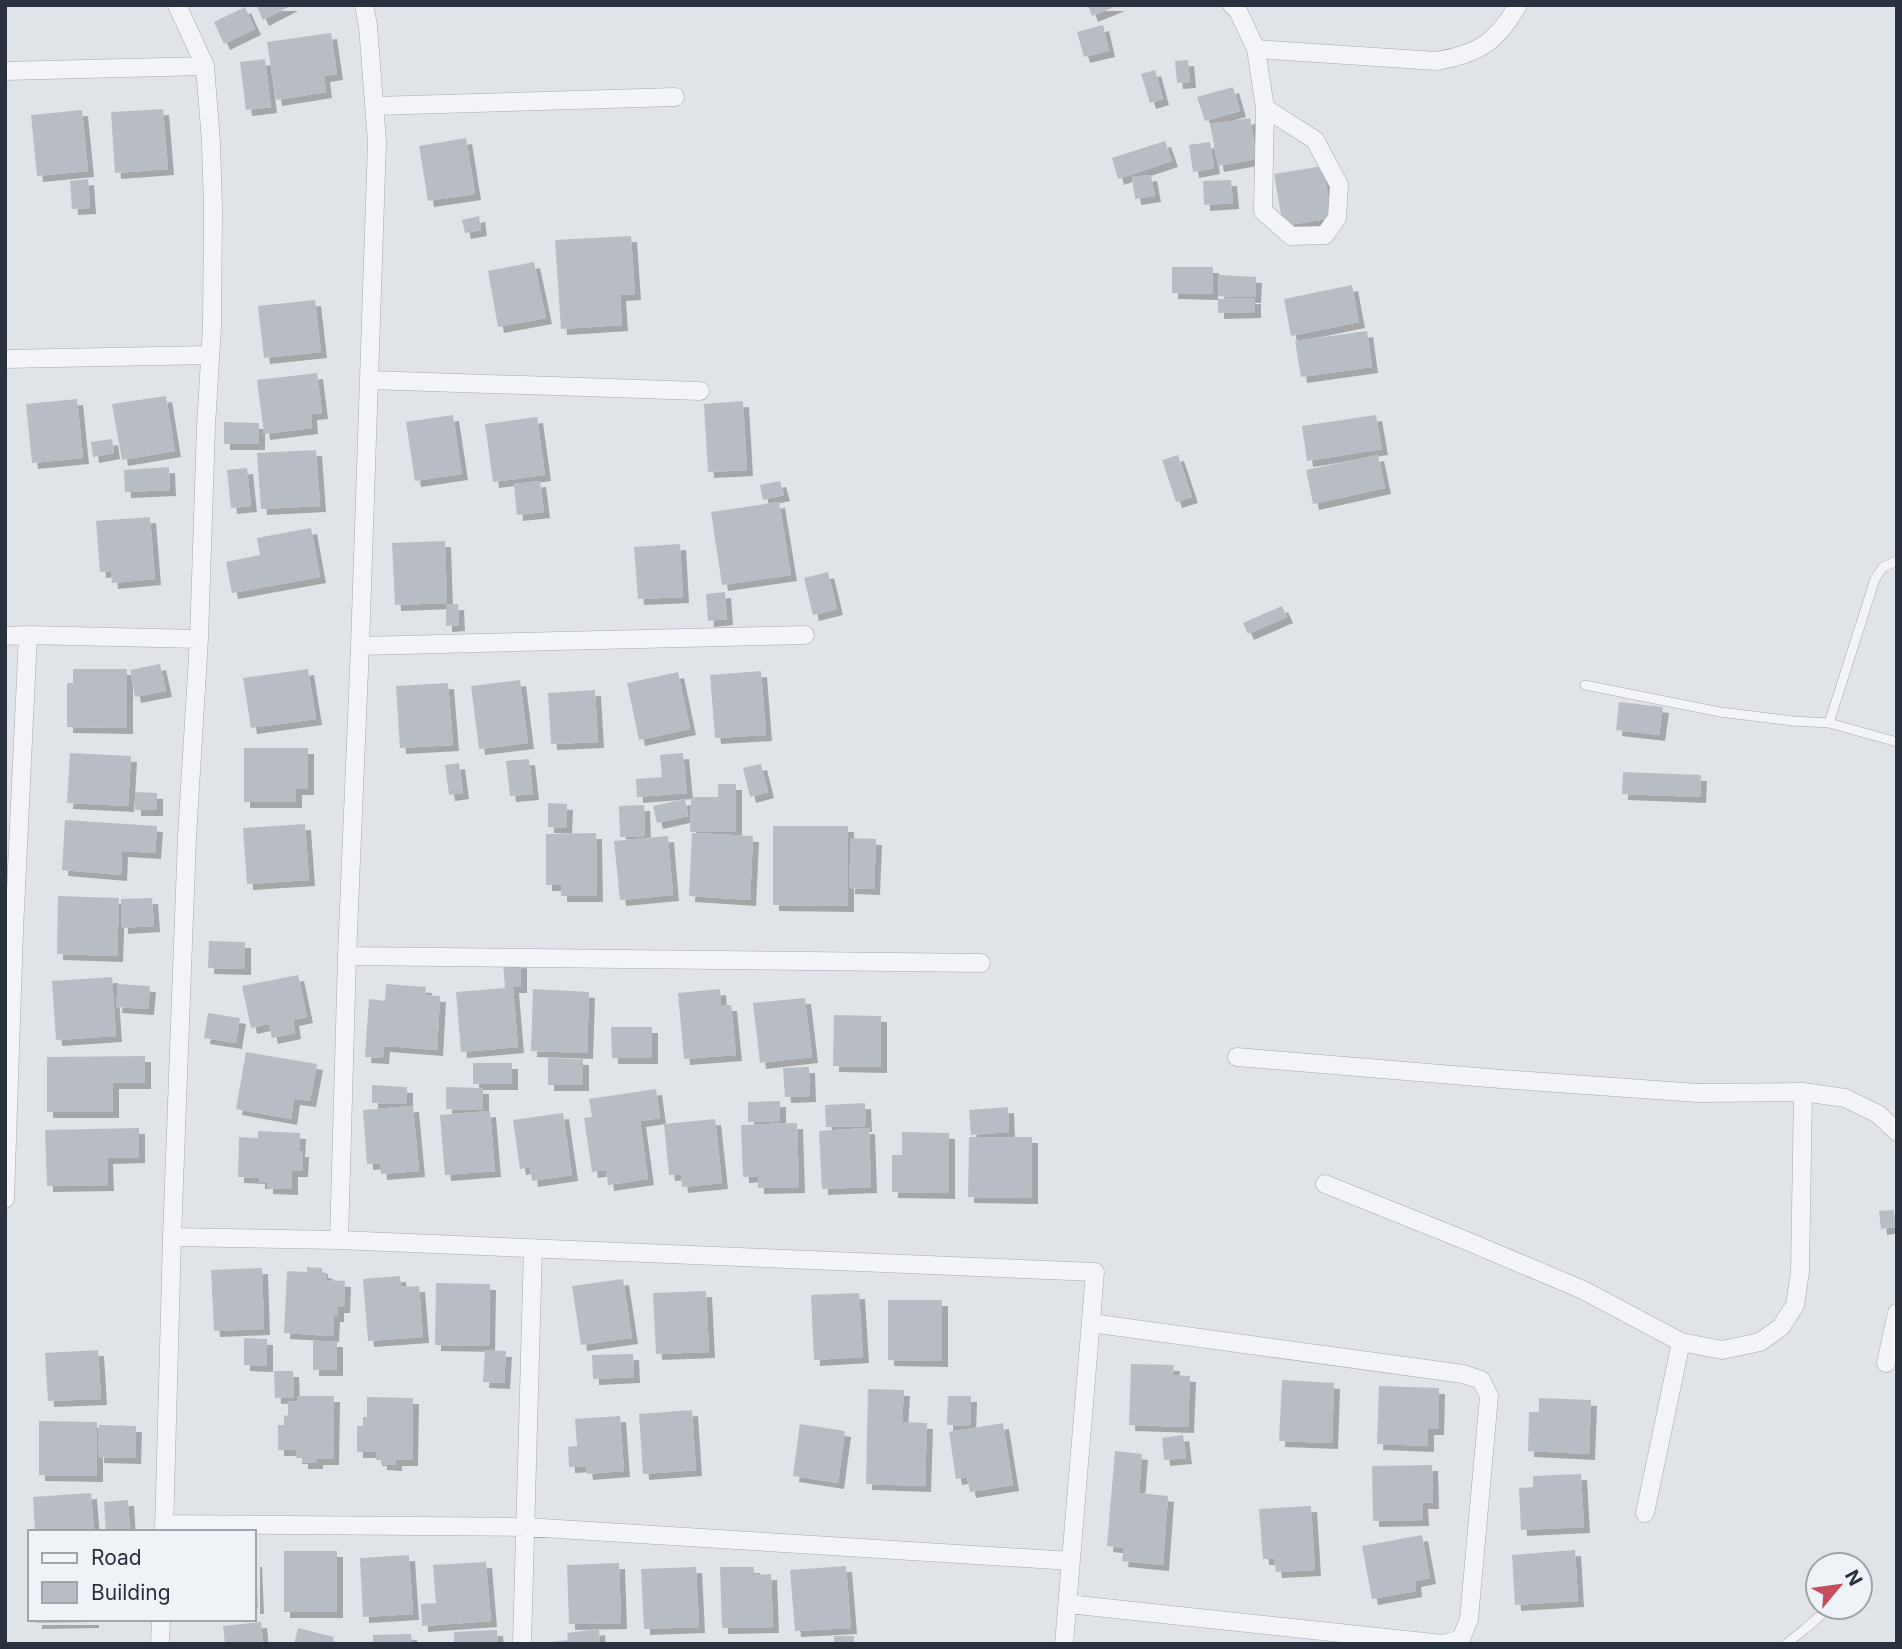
<svg xmlns="http://www.w3.org/2000/svg" width="1902" height="1649" viewBox="0 0 1902 1649" font-family="Inter,sans-serif">
<defs>
<filter id="shadow"><feDropShadow dx="6" dy="6" stdDeviation="0" flood-color="#0004"/></filter>
</defs>
<rect width="100%" height="100%" fill="#e0e3e8"/>
<!-- building -->
<path fill="#b8bdc5" filter="url(#shadow)" d="M 256,5 L 292,5 L 263,20 Z
M 1088,5 L 1119,5 L 1092,16 Z
M 245,7 L 255,29 L 224,44 L 214,22 Z
M 1103,25 L 1109,51 L 1084,57 L 1077,32 Z
M 331,33 L 337,74 L 324,76 L 326,92 L 276,100 L 267,42 Z
M 265,59 L 271,107 L 246,110 L 240,62 Z
M 1188,60 L 1190,82 L 1177,83 L 1175,61 Z
M 1155,70 L 1163,99 L 1150,103 L 1141,74 Z
M 1233,87 L 1240,111 L 1205,121 L 1197,97 Z
M 163,109 L 168,169 L 115,173 L 111,112 Z
M 82,110 L 88,171 L 37,176 L 31,115 Z
M 1250,118 L 1257,159 L 1218,166 L 1210,124 Z
M 466,138 L 475,194 L 428,201 L 419,146 Z
M 1165,141 L 1172,161 L 1118,179 L 1112,158 Z
M 1210,142 L 1214,168 L 1193,172 L 1189,145 Z
M 1323,166 L 1332,218 L 1283,226 L 1274,174 Z
M 1151,175 L 1155,196 L 1135,199 L 1132,177 Z
M 88,179 L 90,208 L 72,209 L 70,181 Z
M 1231,180 L 1233,203 L 1204,205 L 1203,181 Z
M 479,216 L 481,230 L 465,233 L 462,220 Z
M 631,236 L 635,294 L 620,295 L 622,325 L 561,329 L 555,240 Z
M 534,262 L 546,318 L 498,327 L 488,271 Z
M 1172,267 L 1213,267 L 1212,294 L 1172,293 Z
M 1219,275 L 1256,277 L 1255,297 L 1218,296 Z
M 1352,285 L 1359,322 L 1291,336 L 1284,299 Z
M 1255,298 L 1255,312 L 1218,313 L 1218,299 Z
M 315,300 L 321,352 L 264,358 L 258,306 Z
M 1367,331 L 1372,367 L 1301,377 L 1295,341 Z
M 317,373 L 322,413 L 311,414 L 312,428 L 264,434 L 257,380 Z
M 166,396 L 175,451 L 122,460 L 112,404 Z
M 77,399 L 83,458 L 32,463 L 26,404 Z
M 743,401 L 747,470 L 708,472 L 704,404 Z
M 453,415 L 462,474 L 415,481 L 406,422 Z
M 1376,415 L 1382,449 L 1307,461 L 1302,426 Z
M 537,417 L 545,475 L 493,482 L 485,424 Z
M 224,422 L 259,423 L 259,444 L 224,444 Z
M 112,439 L 114,453 L 93,457 L 91,442 Z
M 316,450 L 320,506 L 261,509 L 257,453 Z
M 1178,455 L 1192,497 L 1176,502 L 1162,460 Z
M 1378,455 L 1385,488 L 1313,504 L 1306,470 Z
M 169,467 L 170,490 L 125,492 L 124,470 Z
M 247,468 L 251,506 L 231,508 L 227,470 Z
M 540,481 L 544,512 L 517,515 L 514,484 Z
M 780,481 L 784,495 L 763,500 L 760,485 Z
M 779,502 L 791,575 L 722,585 L 711,512 Z
M 150,517 L 155,579 L 112,583 L 111,571 L 100,572 L 96,521 Z
M 311,528 L 320,577 L 232,593 L 226,562 L 260,555 L 257,538 Z
M 445,541 L 447,603 L 395,605 L 392,543 Z
M 680,544 L 683,597 L 638,599 L 634,547 Z
M 828,572 L 837,609 L 813,615 L 804,578 Z
M 725,592 L 727,619 L 708,621 L 706,594 Z
M 458,604 L 459,625 L 446,626 L 446,605 Z
M 1282,606 L 1287,617 L 1248,634 L 1243,623 Z
M 160,664 L 166,691 L 135,697 L 130,670 Z
M 73,669 L 127,669 L 127,728 L 67,727 L 67,683 L 73,683 Z
M 308,669 L 316,719 L 251,728 L 243,678 Z
M 761,671 L 766,735 L 715,738 L 710,675 Z
M 678,672 L 690,729 L 639,740 L 627,683 Z
M 520,680 L 528,743 L 479,749 L 471,686 Z
M 448,683 L 453,745 L 400,748 L 396,686 Z
M 595,690 L 598,742 L 551,744 L 548,693 Z
M 1619,702 L 1663,707 L 1659,735 L 1616,730 Z
M 244,748 L 308,748 L 308,789 L 296,789 L 296,802 L 244,802 Z
M 70,753 L 131,756 L 128,806 L 67,803 Z
M 683,753 L 687,793 L 637,797 L 636,779 L 662,777 L 660,755 Z
M 529,759 L 533,794 L 510,796 L 506,761 Z
M 459,763 L 463,793 L 449,795 L 445,765 Z
M 761,764 L 768,792 L 750,797 L 743,768 Z
M 1623,772 L 1701,775 L 1700,797 L 1622,794 Z
M 718,784 L 736,784 L 736,832 L 690,832 L 691,797 L 718,797 Z
M 135,792 L 157,793 L 157,810 L 135,810 Z
M 685,799 L 688,816 L 657,823 L 653,806 Z
M 548,803 L 567,804 L 566,828 L 548,827 Z
M 644,805 L 645,836 L 620,837 L 619,806 Z
M 65,820 L 157,826 L 155,853 L 122,851 L 121,875 L 62,870 Z
M 305,824 L 309,880 L 247,884 L 243,828 Z
M 773,826 L 848,826 L 848,906 L 773,905 Z
M 596,833 L 597,896 L 561,896 L 561,885 L 546,885 L 546,834 Z
M 692,833 L 753,836 L 750,900 L 689,896 Z
M 668,836 L 673,895 L 620,900 L 614,841 Z
M 851,838 L 876,839 L 874,889 L 849,888 Z
M 58,896 L 119,898 L 117,956 L 57,954 Z
M 152,898 L 154,926 L 122,928 L 121,899 Z
M 209,941 L 245,942 L 245,969 L 208,968 Z
M 521,962 L 521,987 L 513,987 L 518,1047 L 461,1052 L 456,992 L 505,988 L 503,963 Z
M 298,975 L 307,1017 L 293,1020 L 295,1033 L 272,1038 L 269,1024 L 251,1028 L 242,986 Z
M 112,977 L 116,1036 L 56,1040 L 52,981 Z
M 118,984 L 150,986 L 148,1009 L 116,1007 Z
M 386,984 L 426,987 L 425,995 L 440,996 L 437,1050 L 384,1046 L 383,1058 L 365,1057 L 369,999 L 385,1001 Z
M 533,989 L 589,992 L 587,1053 L 531,1051 Z
M 720,989 L 721,1005 L 731,1005 L 736,1055 L 684,1059 L 678,993 Z
M 805,998 L 812,1057 L 760,1063 L 753,1003 Z
M 208,1013 L 240,1018 L 236,1043 L 204,1038 Z
M 834,1015 L 881,1016 L 881,1067 L 833,1066 Z
M 611,1027 L 652,1027 L 652,1058 L 612,1058 Z
M 246,1052 L 317,1064 L 310,1101 L 294,1099 L 291,1119 L 236,1109 Z
M 145,1056 L 145,1083 L 113,1083 L 113,1112 L 47,1112 L 47,1057 Z
M 548,1058 L 583,1059 L 583,1085 L 548,1085 Z
M 473,1063 L 512,1063 L 512,1084 L 473,1084 Z
M 809,1067 L 810,1096 L 785,1097 L 783,1068 Z
M 372,1085 L 407,1087 L 407,1104 L 372,1103 Z
M 446,1087 L 483,1088 L 483,1110 L 446,1109 Z
M 656,1089 L 660,1118 L 640,1121 L 648,1179 L 608,1185 L 606,1170 L 592,1172 L 584,1118 L 592,1117 L 589,1099 Z
M 780,1101 L 780,1121 L 748,1122 L 748,1102 Z
M 865,1103 L 866,1126 L 826,1127 L 825,1105 Z
M 413,1106 L 419,1171 L 381,1174 L 380,1163 L 367,1164 L 363,1110 Z
M 1008,1107 L 1009,1132 L 971,1135 L 969,1110 Z
M 490,1111 L 495,1171 L 445,1175 L 440,1115 Z
M 563,1113 L 572,1175 L 532,1181 L 530,1167 L 520,1169 L 513,1120 Z
M 715,1119 L 722,1183 L 682,1187 L 681,1174 L 669,1175 L 664,1124 Z
M 797,1123 L 799,1187 L 758,1188 L 758,1176 L 743,1177 L 741,1125 Z
M 139,1128 L 139,1157 L 107,1158 L 108,1185 L 47,1186 L 45,1130 Z
M 869,1128 L 871,1187 L 822,1189 L 819,1131 Z
M 258,1131 L 300,1133 L 299,1151 L 303,1151 L 302,1171 L 292,1171 L 292,1189 L 267,1188 L 267,1183 L 259,1183 L 259,1178 L 238,1177 L 239,1137 L 258,1138 Z
M 902,1132 L 949,1133 L 949,1193 L 892,1192 L 892,1155 L 902,1155 Z
M 969,1137 L 1032,1137 L 1032,1198 L 968,1197 Z
M 1894,1210 L 1895,1227 L 1881,1229 L 1879,1211 Z
M 307,1267 L 322,1268 L 322,1272 L 327,1273 L 327,1280 L 345,1281 L 344,1307 L 338,1307 L 338,1316 L 334,1316 L 333,1336 L 284,1333 L 287,1271 L 307,1272 Z
M 262,1268 L 264,1329 L 214,1331 L 211,1270 Z
M 400,1276 L 401,1287 L 419,1286 L 423,1337 L 368,1341 L 363,1279 Z
M 623,1279 L 632,1338 L 581,1345 L 572,1286 Z
M 436,1283 L 490,1284 L 489,1346 L 435,1345 Z
M 706,1291 L 709,1352 L 656,1354 L 653,1293 Z
M 859,1293 L 863,1357 L 814,1360 L 811,1295 Z
M 888,1300 L 942,1300 L 942,1361 L 888,1360 Z
M 244,1338 L 267,1339 L 267,1366 L 244,1365 Z
M 313,1341 L 337,1341 L 337,1370 L 313,1370 Z
M 98,1350 L 101,1399 L 48,1401 L 45,1353 Z
M 485,1350 L 506,1351 L 504,1383 L 483,1382 Z
M 633,1354 L 634,1377 L 593,1379 L 592,1355 Z
M 1131,1364 L 1174,1365 L 1173,1375 L 1190,1376 L 1188,1427 L 1129,1425 Z
M 274,1371 L 293,1371 L 294,1397 L 275,1398 Z
M 1282,1380 L 1334,1383 L 1332,1443 L 1279,1441 Z
M 1379,1386 L 1439,1388 L 1438,1429 L 1428,1429 L 1428,1446 L 1377,1444 Z
M 868,1389 L 904,1390 L 902,1422 L 927,1423 L 925,1486 L 866,1484 Z
M 297,1396 L 334,1396 L 333,1459 L 317,1459 L 317,1463 L 302,1463 L 302,1458 L 296,1458 L 297,1450 L 278,1450 L 278,1425 L 284,1425 L 284,1415 L 288,1416 L 288,1401 L 297,1401 Z
M 948,1396 L 971,1396 L 970,1426 L 947,1425 Z
M 367,1397 L 413,1398 L 412,1460 L 396,1460 L 396,1465 L 381,1464 L 381,1460 L 376,1460 L 376,1452 L 357,1452 L 357,1426 L 363,1426 L 363,1417 L 367,1417 Z
M 1539,1398 L 1591,1400 L 1589,1454 L 1528,1451 L 1529,1412 L 1539,1412 Z
M 692,1410 L 696,1470 L 643,1474 L 639,1414 Z
M 620,1416 L 624,1471 L 587,1474 L 586,1466 L 569,1467 L 568,1447 L 577,1446 L 575,1419 Z
M 39,1421 L 97,1422 L 97,1476 L 39,1475 Z
M 1003,1423 L 1013,1485 L 970,1492 L 967,1477 L 956,1479 L 949,1432 Z
M 800,1424 L 845,1431 L 838,1483 L 793,1476 Z
M 99,1425 L 136,1426 L 135,1458 L 98,1457 Z
M 1183,1435 L 1186,1458 L 1164,1460 L 1162,1438 Z
M 1115,1451 L 1142,1454 L 1139,1493 L 1168,1496 L 1163,1565 L 1122,1561 L 1124,1548 L 1107,1546 Z
M 1432,1465 L 1433,1503 L 1422,1503 L 1423,1520 L 1373,1521 L 1372,1466 Z
M 1581,1474 L 1584,1527 L 1521,1530 L 1519,1488 L 1533,1487 L 1533,1476 Z
M 91,1493 L 94,1532 L 35,1532 L 33,1497 Z
M 128,1500 L 130,1532 L 106,1532 L 104,1502 Z
M 1311,1506 L 1315,1570 L 1276,1572 L 1274,1559 L 1263,1559 L 1259,1509 Z
M 1422,1535 L 1430,1578 L 1415,1581 L 1416,1591 L 1372,1599 L 1362,1546 Z
M 1575,1550 L 1578,1601 L 1515,1605 L 1512,1555 Z
M 284,1551 L 337,1551 L 337,1612 L 284,1612 Z
M 409,1555 L 413,1614 L 363,1617 L 360,1558 Z
M 254,1561 L 256,1561 L 258,1608 L 254,1608 Z
M 486,1562 L 491,1621 L 422,1626 L 421,1604 L 436,1603 L 433,1565 Z
M 619,1563 L 621,1623 L 569,1624 L 567,1565 Z
M 846,1566 L 851,1628 L 795,1631 L 790,1570 Z
M 696,1567 L 699,1627 L 644,1629 L 641,1569 Z
M 720,1567 L 754,1567 L 754,1575 L 771,1574 L 773,1627 L 722,1628 Z
M 36,1619 L 93,1619 L 93,1622 L 36,1623 Z
M 261,1622 L 263,1643 L 225,1644 L 223,1626 Z
M 298,1628 L 334,1637 L 333,1644 L 294,1644 Z
M 599,1629 L 600,1644 L 550,1644 L 550,1642 L 568,1640 L 567,1633 Z
M 497,1630 L 498,1644 L 454,1644 L 454,1632 Z
M 411,1634 L 412,1644 L 373,1644 L 373,1635 Z
M 834,1636 L 854,1636 L 854,1644 L 834,1644 Z"/>
<g fill="none" stroke-linecap="round" stroke-linejoin="round">
<defs>
<path id="service" d="M 1585,685 L 1720,712 L 1793,721 L 1829,723 L 1897,742
M 1829,723 L 1875,579 L 1883,567 L 1897,561
M 1860,1580 L 1865,1576
M 1786,1644 L 1805,1629 L 1830,1607"/>
<path id="minor" d="M 1232,5 L 1238,11 L 1256,49 L 1265,108 L 1263,211 L 1291,236 L 1325,235 L 1337,218 L 1339,185 L 1315,140 L 1265,108
M 1256,49 L 1436,61 C 1478,54 1496,43 1518,5
M 5,71 L 205,66
M 374,106 L 675,97
M 5,359 L 210,355
M 369,380 L 700,391
M 5,636 L 28,635 L 199,639
M 360,646 L 805,635
M 347,956 L 981,963
M 1237,1057 L 1501,1079 L 1698,1093 L 1803,1092 L 1845,1098 L 1878,1114 L 1897,1132
M 1325,1184 L 1467,1241 L 1583,1290 L 1681,1342 L 1722,1350 L 1760,1342 L 1781,1327 L 1795,1305 L 1800,1272 L 1803,1092
M 5,1199 L 14,931 L 28,635
M 172,1237 L 339,1240 L 1095,1272 L 1064,1644
M 339,1240 L 347,956 L 360,646 L 377,142 L 368,26 L 364,5
M 1091,1323 L 1463,1374 L 1481,1380 L 1489,1396 L 1469,1619 L 1461,1639 L 1444,1644
M 1886,1363 L 1897,1313
M 1645,1513 L 1681,1342
M 164,1524 L 526,1527 L 1071,1561
M 164,1532 L 172,1237 L 187,837 L 199,639 L 206,426 L 212,327 L 213,209 L 211,142 L 205,66 L 177,5
M 1068,1604 L 1443,1644
M 160,1644 L 161,1619
M 522,1644 L 533,1248"/>
</defs>
<!-- service casing -->
<use href="#service" stroke="#a6aab2" stroke-width="10"/>
<!-- minor casing -->
<use href="#minor" stroke="#a6aab2" stroke-width="19"/>
<!-- service -->
<use href="#service" stroke="#f3f4f7" stroke-width="9"/>
<!-- minor -->
<use href="#minor" stroke="#f3f4f7" stroke-width="18"/>
</g>
<!-- border -->
<rect width="1902" height="1649" fill="none" stroke="#2a313e" stroke-width="14"/>
<!-- legend -->
<rect x="28" y="1530" width="228" height="91" fill="#eff2f6" stroke="#a0a5ac" stroke-width="2"/>
<rect x="42" y="1553" width="35" height="10" fill="#f3f4f7" stroke="#a0a5ac" stroke-width="2"/>
<text x="91" y="1565" font-size="21" fill="#2a313e">Road</text>
<rect x="42" y="1582" width="35" height="21" fill="#b8bdc5" stroke="#a0a5ac" stroke-width="2"/>
<text x="91" y="1600" font-size="21" fill="#2a313e">Building</text>
<!-- north arrow -->
<g transform="translate(1839 1586) rotate(61)"><circle r="33" fill="#eff2f6" stroke="#a0a5ac" stroke-width="2"/>
<path d="M0-5L12 26L0 18L-12 26Z" fill="#c54d5f"/>
<text y="-10" font-size="19" font-weight="bold" text-anchor="middle" fill="#2a313e">N</text>
</g>
</svg>
